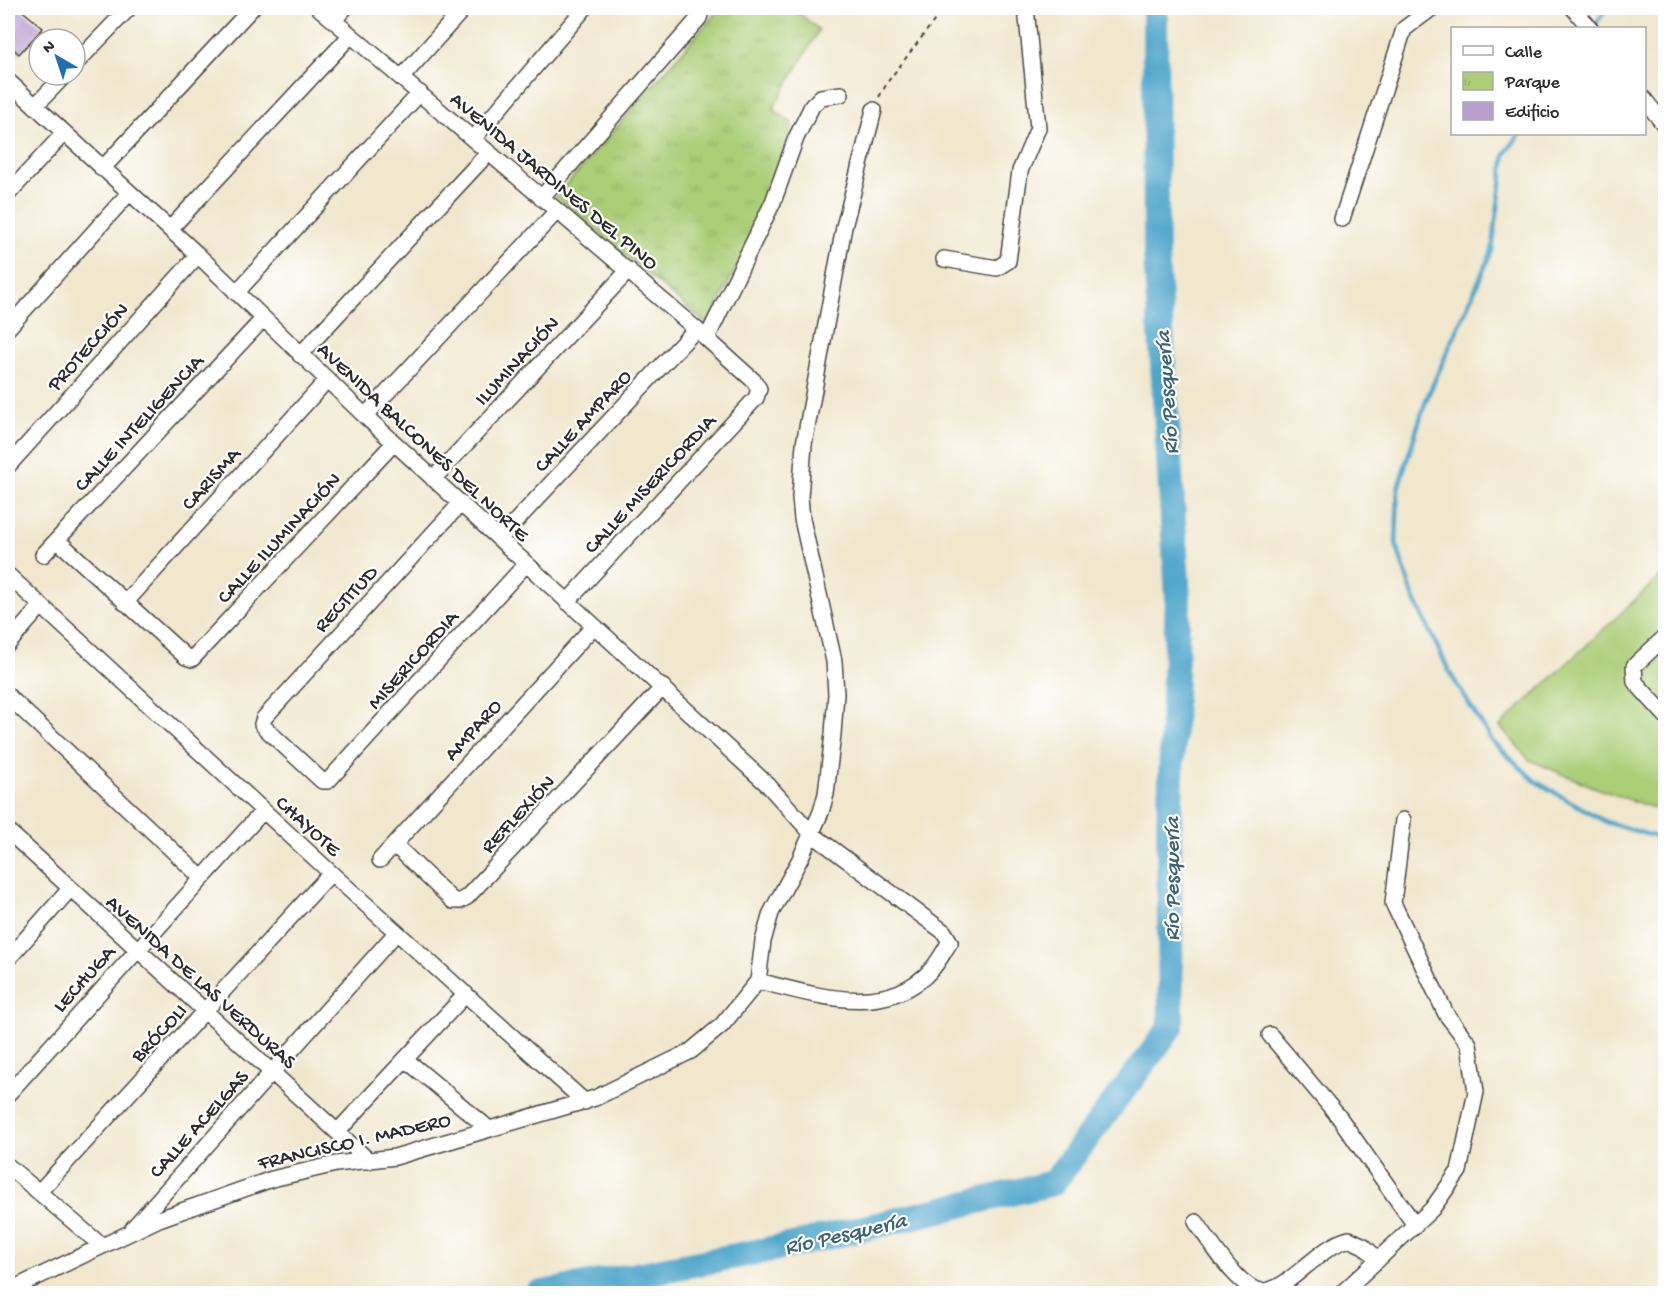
<svg xmlns="http://www.w3.org/2000/svg" width="1673" height="1301" viewBox="0 0 1673 1301" font-family="'Gochi Hand',sans-serif">
<defs>
<pattern id="park-tufts" width="24" height="20" patternUnits="userSpaceOnUse" patternTransform="scale(1.5)"><rect width="24" height="20" fill="#abce77"/><path d="M3 7l-1-3M5 7V3M7 7l1-3M15 17l-1-3M17 17v-4M19 17l1-3" fill="none" stroke="#93b167"/></pattern>
</defs>
<rect width="100%" height="100%" fill="#fff"/>
<filter id="ink" filterUnits="userSpaceOnUse"><feTurbulence type="fractalNoise" baseFrequency=".0167" numOctaves="2"/><feDisplacementMap in="SourceGraphic" scale="12" xChannelSelector="R" yChannelSelector="G"/><feConvolveMatrix kernelMatrix="1 2 1 2 8 2 1 2 1" color-interpolation-filters="sRGB"/></filter>
<filter id="wash" filterUnits="userSpaceOnUse"><feTurbulence type="fractalNoise" baseFrequency=".008" numOctaves="4" result="noise"/><feDisplacementMap in="SourceGraphic" scale="24" xChannelSelector="R" yChannelSelector="G"/><feGaussianBlur stdDeviation="1.35" result="paint"/><feColorMatrix in="noise" values="0 0 0 0 0 0 0 0 0 0 0 0 0 0 0 0 0 1.4 0 .05"/><feComposite in="paint" operator="in"/></filter>
<g filter="url(#wash)">
<rect width="100%" height="100%" fill="#f0e7cd"/>
<!-- green -->
<path fill="#abce77" stroke="#6b7c51" stroke-width="1.5" d="M 1665,572 L 1665,812 L 1601,790 L 1529,760 L 1500,726 Z"/>
<!-- park -->
<path fill="url(#park-tufts)" stroke="#6b7c51" stroke-width="1.5" d="M 720,8 L 793,8 L 819,30 L 773,109 L 792,123 L 781,177 L 708,325 L 556,197 Z"/>
<g fill="none" stroke-linecap="round" stroke-linejoin="round">
<!-- stream -->
<path stroke="#4fa6cb" stroke-width="4.5" d="M 1593,28 L 1607,8
M 1520,134 L 1505,154 L 1492,251 L 1426,400 L 1398,488 L 1396,544 L 1413,596 L 1451,675 L 1492,741 L 1535,781 L 1606,822 L 1666,840"/>
<!-- river -->
<path stroke="#4fa6cb" stroke-width="26" d="M 537,1294 L 793,1245 L 1053,1183 L 1171,1027 L 1169,829 L 1178,598 L 1156,256 L 1155,8"/>
</g>
<g id="blocks">
<!-- building -->
<path fill="#b99ed0" d="M 14,8 L 19,8 L 43,28 L 19,54 L 8,44 L 8,15 Z"/>
</g>
</g>
<g filter="url(#ink)">
<use href="#blocks" fill-opacity="0" stroke="#494743" stroke-width="1.5"/>
<g fill="none" stroke-linecap="round" stroke-linejoin="round">
<defs>
<path id="minor" d="M 319,8 L 696,329 L 754,381 L 759,389 L 756,398 L 567,602
M 1573,8 L 1590,28
M 334,20 L 345,8
M 75,64 L 129,8
M 402,77 L 464,8
M 8,81 L 198,255 L 365,416 L 768,785 L 812,834 L 944,932 L 950,942 C 944,951 939,961 932,969 C 887,1020 815,995 758,981
M 1644,99 L 1666,127
M 35,106 L 65,75
M 474,138 L 585,8
M 102,169 L 252,8
M 8,194 L 64,133
M 541,198 L 699,18 L 702,8
M 1342,219 L 1404,29 L 1432,8
M 170,229 L 351,35
M 944,259 L 997,268 L 1008,261 L 1020,171 L 1038,128 L 1026,8
M 236,293 L 420,93
M 8,328 L 129,193
M 707,338 L 773,202 L 796,138 L 812,106 L 821,97 L 841,94
M 300,355 L 489,152
M 365,416 L 557,211
M 8,466 L 198,255
M 433,479 L 629,270
M 461,503 L 264,718 L 262,724 L 266,729 L 322,781 L 328,781 L 526,564
M 499,539 L 696,329
M 57,540 L 186,657 L 192,659 L 394,443
M 43,555 L 263,319
M 8,575 L 331,873 L 585,1102
M 125,603 L 327,380
M 1666,636 L 1634,666 L 1635,682 L 1666,716
M 8,644 L 41,606
M 8,696 L 202,878
M 8,831 L 369,1161
M 395,845 L 453,901 L 460,901 L 467,897 L 663,687
M 380,860 L 593,627
M 8,959 L 70,889
M 758,981 L 763,941 L 771,913 L 800,859 L 821,812 L 826,794 L 833,734 L 836,694 L 834,661 L 802,519 L 800,497 L 804,444 L 844,227 L 874,110
M 1270,1035 L 1339,1117 L 1415,1225
M 405,1059 L 489,1129
M 8,1094 L 263,811
M 338,1131 L 466,994
M 8,1166 L 102,1246
M 39,1192 L 331,873
M 1196,1222 C 1210,1241 1239,1290 1262,1291 C 1278,1291 1295,1275 1306,1266 C 1320,1255 1331,1244 1349,1239 L 1364,1246 L 1378,1260
M 133,1228 L 396,933
M 8,1291 L 159,1219 L 272,1179 L 336,1164 L 395,1157 L 595,1098 L 691,1051 L 722,1025 L 758,981
M 1341,1294 L 1432,1209 L 1459,1171 L 1476,1092 L 1469,1044 L 1446,1014 L 1393,903 L 1403,820"/>
</defs>
<!-- minor casing -->
<use href="#minor" stroke="#494743" stroke-width="18"/>
<!-- path -->
<path stroke="#494743" stroke-width="2" stroke-dasharray="4.5 4.5" stroke-linecap="butt" d="M 879,97 L 889,80 L 944,8"/>
<!-- minor -->
<use href="#minor" stroke="#fff" stroke-width="15"/>
</g>
</g>
<g text-anchor="middle" stroke-width="4.5" stroke-linejoin="round" paint-order="stroke">
<!-- street labels -->
<g font-size="21" fill="#2b2b2b" stroke="#fff">
<text transform="translate(555 180) rotate(40)" y="7">AVENIDA JARDINES DEL PINO</text>
<text transform="translate(87 346) rotate(-48)" y="7">PROTECCIÓN</text>
<text transform="translate(516 360) rotate(-47)" y="7">ILUMINACIÓN</text>
<text transform="translate(582 420) rotate(-47)" y="7">CALLE AMPARO</text>
<text transform="translate(138 422) rotate(-47)" y="7">CALLE INTELIGENCIA</text>
<text transform="translate(424 441) rotate(43)" y="7">AVENIDA BALCONES DEL NORTE</text>
<text transform="translate(210 478) rotate(-48)" y="7">CARISMA</text>
<text transform="translate(649 483) rotate(-47)" y="7">CALLE MISERICORDIA</text>
<text transform="translate(278 537) rotate(-47)" y="7">CALLE ILUMINACIÓN</text>
<text transform="translate(345 598) rotate(-47)" y="7">RECTITUD</text>
<text transform="translate(412 659) rotate(-48)" y="7">MISERICORDIA</text>
<text transform="translate(472 729) rotate(-48)" y="7">AMPARO</text>
<text transform="translate(517 813) rotate(-47)" y="7">REFLEXIÓN</text>
<text transform="translate(309 825) rotate(42)" y="7">CHAYOTE</text>
<text transform="translate(83 978) rotate(-48)" y="7">LECHUGA</text>
<text transform="translate(202 981) rotate(42)" y="7">AVENIDA DE LAS VERDURAS</text>
<text transform="translate(158 1032) rotate(-47)" y="7">BRÓCOLI</text>
<text transform="translate(198 1123) rotate(-48)" y="7">CALLE ACELGAS</text>
<text transform="translate(354 1140) rotate(-13)" y="7">FRANCISCO I. MADERO</text>
</g>
<!-- water labels -->
<g font-size="22" font-style="italic" fill="#3b6273" stroke="#fff">
<text transform="translate(1165 393) rotate(-94)" y="8">Río Pesquería</text>
<text transform="translate(1170 879) rotate(-90)" y="8">Río Pesquería</text>
<text transform="translate(845 1232) rotate(-13)" y="8">Río Pesquería</text>
</g>
</g>
<!-- margin -->
<rect width="1673" height="1301" fill="none" stroke="#fff" stroke-width="30"/>
<!-- legend -->
<rect x="1451" y="27" width="195" height="108" fill="#ffffff" stroke="#aaaaaa" stroke-width="1.5"/>
<rect x="1463" y="46" width="30" height="9" fill="#ffffff" stroke="#aaaaaa" stroke-width="1.5"/>
<text x="1505" y="57" font-size="18" fill="#2b2b2b">Calle</text>
<rect x="1463" y="72" width="30" height="18" fill="url(#park-tufts)" stroke="#aaaaaa" stroke-width="1.5"/>
<text x="1505" y="87" font-size="18" fill="#2b2b2b">Parque</text>
<rect x="1463" y="102" width="30" height="18" fill="#b99ed0" stroke="#aaaaaa" stroke-width="1.5"/>
<text x="1505" y="117" font-size="18" fill="#2b2b2b">Edificio</text>
<!-- north arrow -->
<g transform="translate(57 57) rotate(321)"><circle r="28" fill="#ffffff" stroke="#aaaaaa" stroke-width="1.5"/>
<path d="M0-4.5L10 22L0 15L-10 22Z" fill="#1f6fb2"/>
<text y="-9" font-size="16" font-weight="bold" text-anchor="middle" fill="#2b2b2b">N</text>
</g>
</svg>
